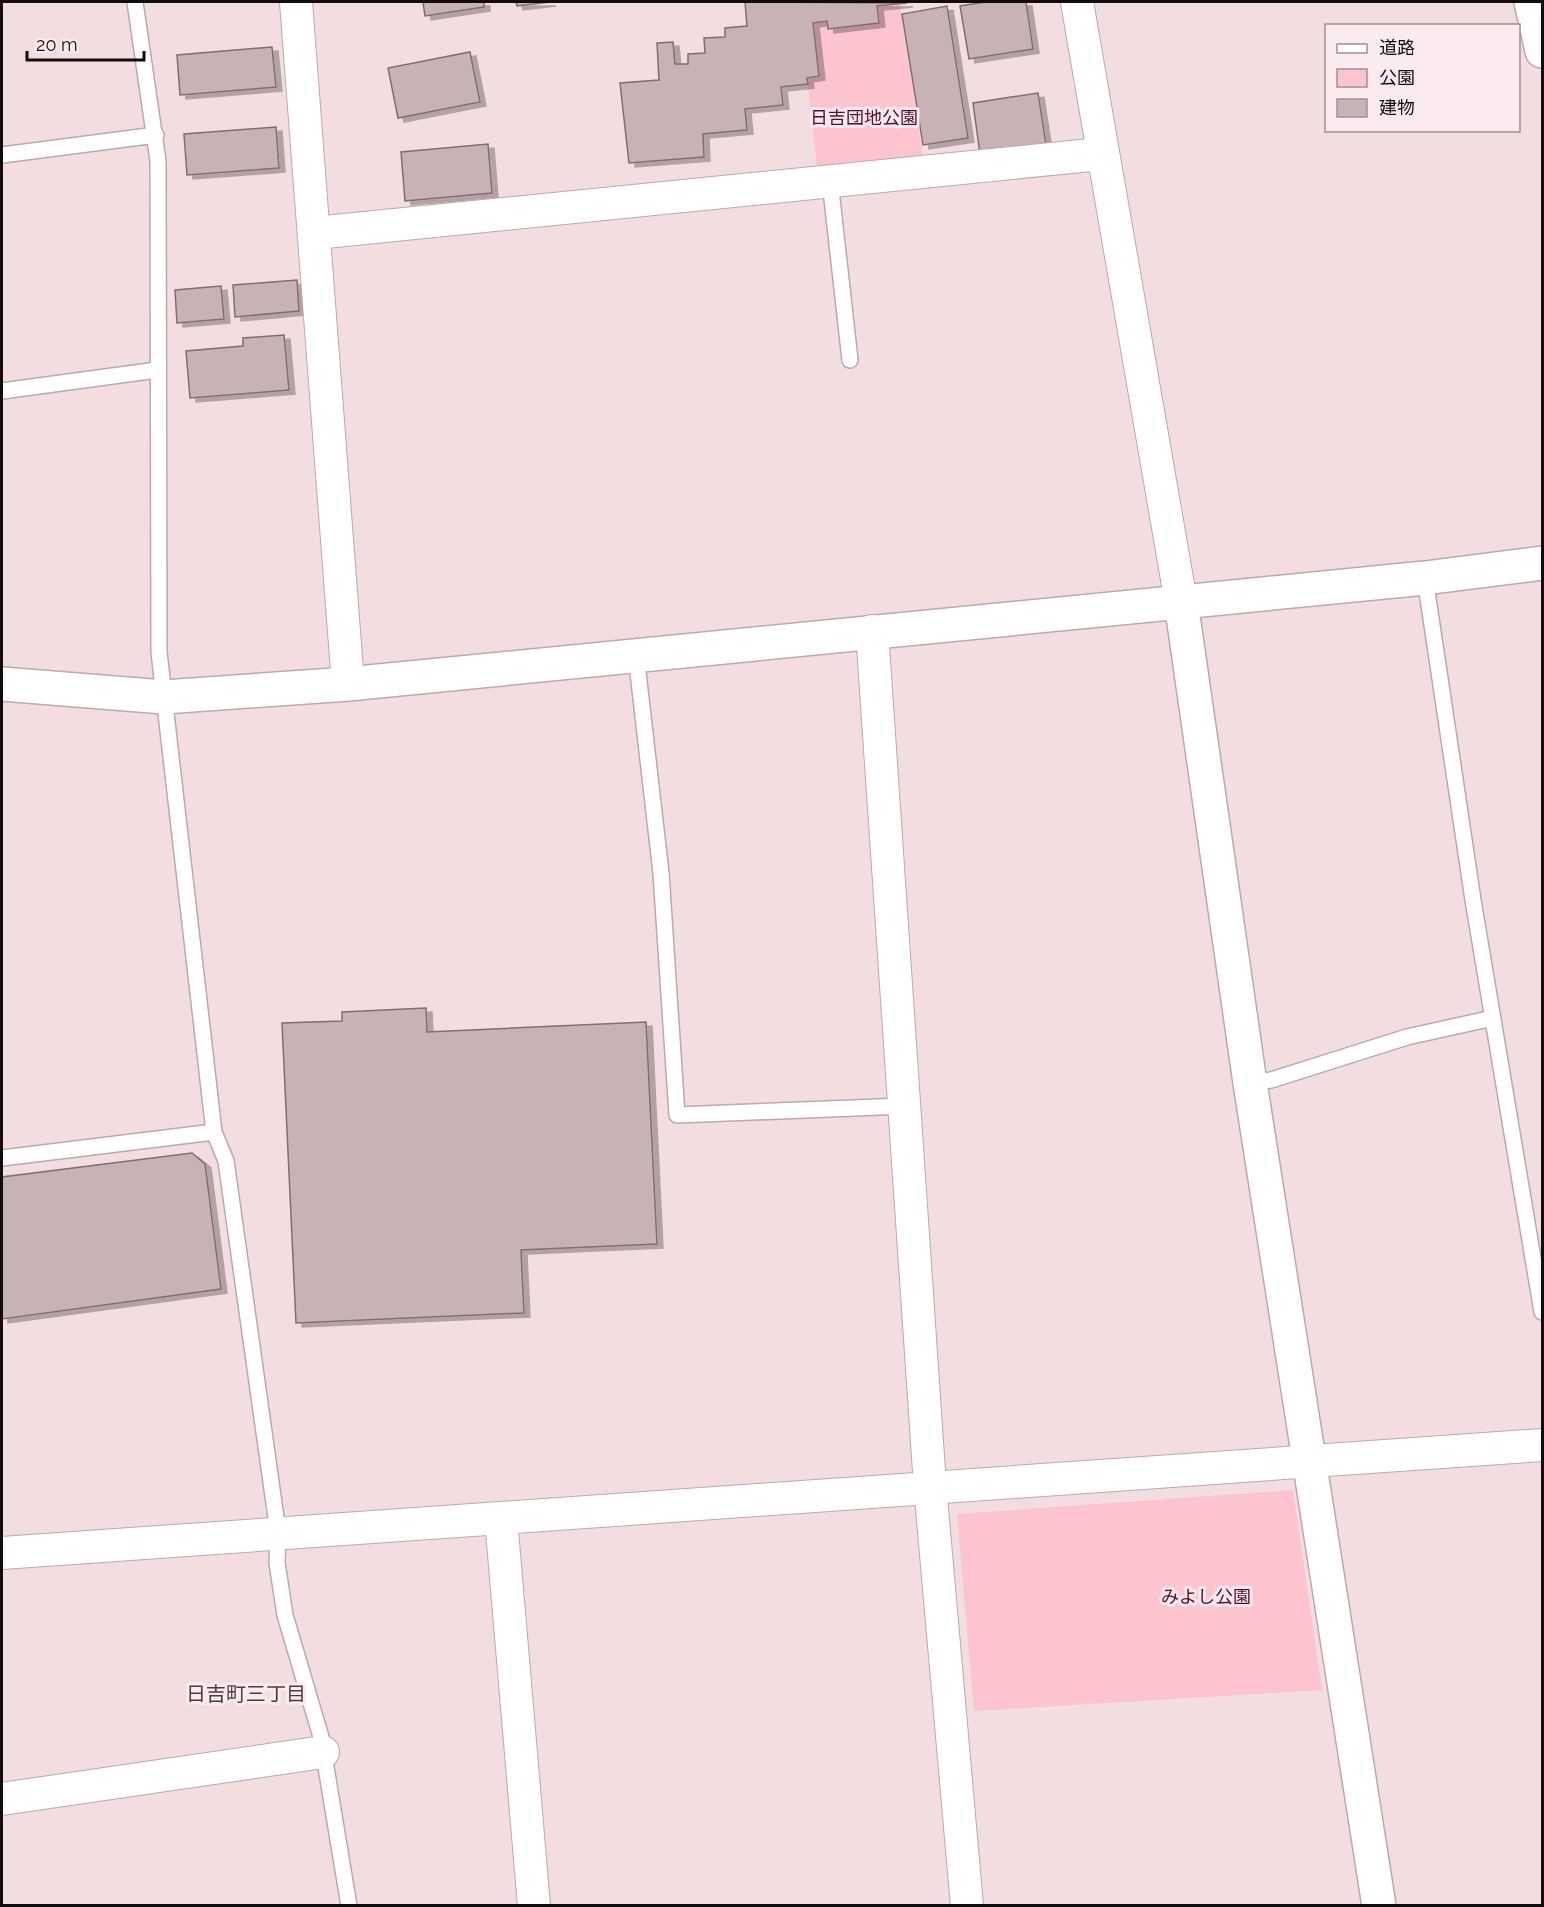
<svg xmlns="http://www.w3.org/2000/svg" width="1544" height="1907" viewBox="0 0 1544 1907" font-family="Raleway,'Noto Sans JP',sans-serif">
<defs>
<filter id="shadow"><feDropShadow dx="6" dy="4" stdDeviation="0" flood-color="#0004"/></filter>
</defs>
<rect width="100%" height="100%" fill="#f2dde0"/>
<!-- green -->
<path fill="#fcc4ce" d="M 900,4 L 924,164 L 818,176 L 807,78 L 819,76 L 813,23 L 827,21 L 828,28 L 877,6 Z
M 1293,1490 L 1322,1690 L 974,1711 L 957,1514 Z"/>
<!-- building -->
<path fill="#c7b2b6" stroke="#816e71" stroke-width="1.5" filter="url(#shadow)" d="M 423,2 L 484,2 L 484,7 L 425,16 Z
M 516,2 L 550,2 L 517,6 Z
M 745,2 L 907,3 L 877,6 L 879,23 L 828,29 L 827,21 L 813,23 L 819,76 L 807,78 L 808,84 L 781,87 L 783,105 L 745,109 L 747,130 L 703,134 L 704,157 L 629,163 L 620,83 L 659,80 L 657,43 L 673,42 L 675,64 L 688,64 L 688,54 L 705,53 L 704,38 L 725,37 L 725,28 L 747,26 Z
M 986,2 L 1026,2 L 1033,49 L 969,59 L 960,6 Z
M 947,6 L 968,138 L 923,145 L 902,14 Z
M 272,47 L 276,87 L 180,95 L 177,55 Z
M 470,52 L 480,102 L 398,118 L 388,68 Z
M 1038,93 L 1046,145 L 980,154 L 973,103 Z
M 276,127 L 279,168 L 187,175 L 184,134 Z
M 488,144 L 492,193 L 405,201 L 401,152 Z
M 297,280 L 299,311 L 235,317 L 233,285 Z
M 221,286 L 224,319 L 177,323 L 175,290 Z
M 284,335 L 289,390 L 190,398 L 186,351 L 243,346 L 243,338 Z
M 426,1008 L 427,1032 L 646,1022 L 657,1244 L 521,1250 L 524,1313 L 296,1323 L 282,1023 L 342,1021 L 342,1012 Z
M 192,1153 L 205,1164 L 221,1289 L 2,1319 L 2,1177 Z"/>
<g fill="none" stroke-linecap="round" stroke-linejoin="round">
<defs>
<path id="lane" d="M 135,2 L 158,161 L 159,652 L 214,1132 L 226,1161 L 278,1532 L 277,1563 L 285,1615 L 321,1737 L 349,1906
M 2,155 L 156,135
M 830,181 L 850,360
M 2,391 L 157,370
M 1425,578 L 1473,900 L 1542,1312
M 636,655 L 661,873 L 677,1115 L 904,1106
M 1250,1083 L 1271,1080 L 1407,1037 L 1493,1018
M 2,1158 L 214,1132"/>
<path id="street" d="M 296,2 L 348,684
M 1077,2 L 1181,602
M 315,233 L 1101,154
M 872,631 L 930,1486 L 967,1906
M 501,1519 L 534,1906
M 2,1553 L 1542,1445
M 2,1799 L 323,1752"/>
<path id="secondary" d="M 1531,2 L 1542,51
M 1181,602 L 1250,1083 L 1379,1906
M 2,684 L 164,697 L 348,684 L 1425,578 L 1542,563"/>
</defs>
<!-- lane casing -->
<use href="#lane" stroke="#bda9ac" stroke-width="18"/>
<!-- street casing -->
<use href="#street" stroke="#bda9ac" stroke-width="34"/>
<!-- secondary casing -->
<use href="#secondary" stroke="#bda9ac" stroke-width="36"/>
<!-- lane -->
<use href="#lane" stroke="#fff" stroke-width="15"/>
<!-- street -->
<use href="#street" stroke="#fff" stroke-width="32"/>
<!-- secondary -->
<use href="#secondary" stroke="#fff" stroke-width="33"/>
</g>
<g text-anchor="middle" stroke-width="6" stroke-linejoin="round" paint-order="stroke">
<!-- park labels -->
<g font-size="18" fill="#5b0828" stroke="#fcebee">
<text x="864" y="124">日吉団地公園</text>
<text x="1206" y="1603">みよし公園</text>
</g>
<!-- neighbourhood labels -->
<g font-size="20" fill="#4c3b3e" stroke="#fcebee">
<text x="246" y="1701">日吉町三丁目</text>
</g>
</g>
<!-- border -->
<rect width="1544" height="1907" fill="none" stroke="#120c0d" stroke-width="6"/>
<!-- legend -->
<rect x="1325" y="24" width="195" height="108" fill="#fcebee" stroke="#9e9294" stroke-width="1.5"/>
<rect x="1337" y="44" width="30" height="9" fill="#ffffff" stroke="#9e9294" stroke-width="1.5"/>
<text x="1379" y="54" font-size="18" fill="#120c0d">道路</text>
<rect x="1337" y="69" width="30" height="18" fill="#fcc4ce" stroke="#9e9294" stroke-width="1.5"/>
<text x="1379" y="84" font-size="18" fill="#120c0d">公園</text>
<rect x="1337" y="99" width="30" height="18" fill="#c7b2b6" stroke="#9e9294" stroke-width="1.5"/>
<text x="1379" y="114" font-size="18" fill="#120c0d">建物</text>
<!-- scale -->
<path d="M27 51v9h117v-9" fill="none" stroke="#120c0d" stroke-width="3"/>
<text x="36" y="51" font-size="18" fill="#120c0d" stroke="#fcebee" stroke-width="4.5" paint-order="stroke">20 m</text>
</svg>
